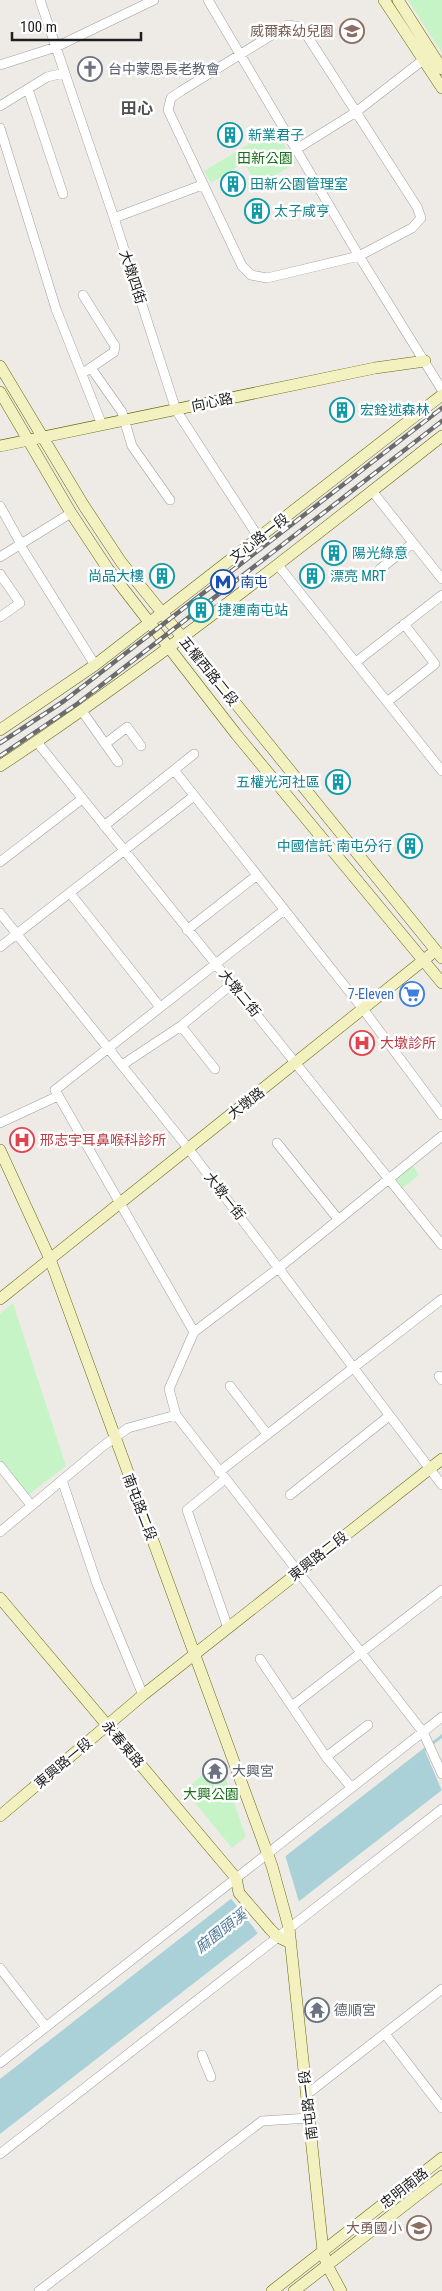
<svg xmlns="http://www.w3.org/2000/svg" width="442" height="2291" viewBox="0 0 442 2291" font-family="'Roboto Condensed','Noto Sans TC',sans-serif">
<rect width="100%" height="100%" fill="#eeebe6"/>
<!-- park -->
<path fill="#c7f4c7" d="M 408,0 L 442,0 L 442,53 Z
M 274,129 L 296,163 L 258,186 L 244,163 L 211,183 L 204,171 Z
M 411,1164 L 419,1175 L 400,1190 L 391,1179 Z
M 13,1303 L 66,1466 L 27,1496 L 0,1461 L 0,1314 Z
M 219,1759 L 246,1837 L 232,1848 L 185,1791 Z"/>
<!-- water -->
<path fill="#aad1d7" d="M 442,1734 L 442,1790 L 0,2134 L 0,2079 Z"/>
<!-- pier -->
<path fill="#eeebe6" d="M 442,1738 L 442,1791 L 425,1751 Z
M 285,1855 L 300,1905 L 260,1936 L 229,1896 Z"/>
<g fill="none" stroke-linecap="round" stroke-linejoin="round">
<defs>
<path id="street" d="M 40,0 L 114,218 L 176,410 L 259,538
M 208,0 L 359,256 L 442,390
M 288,25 L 299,27 L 306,34 L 417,207 L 421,218 L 412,228 L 359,256 L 267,278 L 251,275 L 242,266 L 168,110 L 171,98 L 181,91 Z
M 0,65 L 56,47 L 154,0
M 28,89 L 63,194
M 0,106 L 47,77 L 64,73
M 0,128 L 56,309 L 102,425
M 295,150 L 356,112 L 423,60
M 114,218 L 202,185
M 83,295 L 115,346 L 114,352 L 86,371
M 91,368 L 122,412 L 132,446 L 170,500
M 372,491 L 442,579
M 0,506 L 21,544
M 20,545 L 95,665
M 0,557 L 71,513
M 278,565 L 442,771
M 380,569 L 413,543
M 0,574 L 20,603 L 0,617
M 356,662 L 442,595
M 387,702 L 435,664 L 404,624
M 82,711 L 118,762
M 37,742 L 442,1245
M 105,744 L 127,727 L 141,746
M 174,770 L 363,1009 L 442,1115
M 104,826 L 194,754
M 0,862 L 82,799
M 70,893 L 160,1007
M 0,913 L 188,1148 L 442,1485
M 187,930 L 256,876
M 0,947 L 194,796
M 181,1026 L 215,1069
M 122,1065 L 181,1026 L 232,984
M 0,1123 L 58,1096
M 277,1143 L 338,1219
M 194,1332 L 55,1090 L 283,911
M 439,1376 L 442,1380
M 230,1386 L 267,1434
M 176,1415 L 423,1732 L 442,1774
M 0,1466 L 31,1505
M 219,1472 L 442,1299
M 225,1479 L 187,1510 L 228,1628
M 62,1480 L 97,1584 L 143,1695
M 290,1495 L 389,1416
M 0,1532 L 103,1446 L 128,1428 L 176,1415 L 169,1389 L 194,1332 L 280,1267 L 442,1136
M 260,1659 L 326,1757 L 351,1787
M 292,1706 L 442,1590
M 326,1757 L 368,1725
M 0,1968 L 46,2027
M 385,2034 L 442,2108
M 202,2055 L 211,2077
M 0,2063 L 442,1717
M 306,2095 L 442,1989
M 0,2154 L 442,1809
M 39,2291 L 262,2121 L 309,2118"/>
<path id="secondary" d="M 384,0 L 442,88
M 398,0 L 442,69
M 0,366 L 84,506 L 121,562 L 442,958
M 0,392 L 71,513 L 108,569 L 236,734 L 442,983
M 0,446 L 375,368 L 425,361
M 0,730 L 95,665 L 442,395
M 0,766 C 153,665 297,550 442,436
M 0,1150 L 50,1259 L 272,1866 L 289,1928 L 323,2251 L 327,2265 L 341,2291
M 0,1299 L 430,955
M 0,1598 L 236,1878 L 239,1893 L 270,1929 L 278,1937 L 291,1943
M 0,1816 L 143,1695 L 442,1459
M 272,2291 L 442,2158
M 294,2291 L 442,2176"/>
</defs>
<!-- street casing -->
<use href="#street" stroke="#9f9f9f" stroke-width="10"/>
<!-- secondary casing -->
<use href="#secondary" stroke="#686a10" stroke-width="12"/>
<!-- street -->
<use href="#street" stroke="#fff" stroke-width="9"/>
<!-- secondary -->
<use href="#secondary" stroke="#f3f1bf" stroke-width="11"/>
<defs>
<path id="rail" d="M 0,743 L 64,701 L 442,408
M 0,756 L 77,704 L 442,421"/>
</defs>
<!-- rail casing -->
<use href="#rail" stroke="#6c6c6c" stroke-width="4.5"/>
<!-- rail -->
<use href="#rail" stroke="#fff" stroke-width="2.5" stroke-dasharray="8" stroke-linecap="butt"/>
</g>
<!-- icons -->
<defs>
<symbol id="school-ring" viewBox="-11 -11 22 22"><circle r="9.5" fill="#fff" stroke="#8d6e63" stroke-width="1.5"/><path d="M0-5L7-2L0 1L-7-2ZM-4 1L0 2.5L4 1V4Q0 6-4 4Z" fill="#8d6e63"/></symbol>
<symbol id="church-ring" viewBox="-11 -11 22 22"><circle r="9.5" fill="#fff" stroke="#6b7280" stroke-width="1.5"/><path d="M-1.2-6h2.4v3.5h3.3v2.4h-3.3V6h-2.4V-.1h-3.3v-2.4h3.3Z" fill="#6b7280"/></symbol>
<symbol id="building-ring" viewBox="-11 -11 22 22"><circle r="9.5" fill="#fff" stroke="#0f9aa8" stroke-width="1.5"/><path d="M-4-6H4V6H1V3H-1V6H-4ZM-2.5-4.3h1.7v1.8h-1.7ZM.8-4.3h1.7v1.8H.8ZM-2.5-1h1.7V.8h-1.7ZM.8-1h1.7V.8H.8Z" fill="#0f9aa8"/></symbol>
<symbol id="metro-ring" viewBox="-11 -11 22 22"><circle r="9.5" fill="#fff" stroke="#1a4fb4" stroke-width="1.5"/><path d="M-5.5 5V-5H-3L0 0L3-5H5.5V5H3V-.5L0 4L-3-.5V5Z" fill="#1a4fb4"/></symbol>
<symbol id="supermarket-ring" viewBox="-11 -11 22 22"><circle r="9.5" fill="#fff" stroke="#3f7fe0" stroke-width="1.5"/><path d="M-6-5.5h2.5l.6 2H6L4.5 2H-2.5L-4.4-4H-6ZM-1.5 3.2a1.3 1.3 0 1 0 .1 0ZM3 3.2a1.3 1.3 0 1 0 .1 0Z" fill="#3f7fe0"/></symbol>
<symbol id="hospital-ring" viewBox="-11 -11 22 22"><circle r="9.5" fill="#fff" stroke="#e0444e" stroke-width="1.5"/><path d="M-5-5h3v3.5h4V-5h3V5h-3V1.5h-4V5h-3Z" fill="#e0444e"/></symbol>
<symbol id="temple-ring" viewBox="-11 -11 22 22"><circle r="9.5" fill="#fff" stroke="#6b7280" stroke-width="1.5"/><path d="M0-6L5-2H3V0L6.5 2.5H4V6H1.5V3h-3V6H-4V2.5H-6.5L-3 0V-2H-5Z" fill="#6b7280"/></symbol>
</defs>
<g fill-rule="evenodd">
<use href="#school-ring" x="338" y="17" width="28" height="28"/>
<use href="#church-ring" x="76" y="55" width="28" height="28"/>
<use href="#building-ring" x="216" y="121" width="28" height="28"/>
<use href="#building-ring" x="219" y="170" width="28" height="28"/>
<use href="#building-ring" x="243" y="197" width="28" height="28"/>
<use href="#building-ring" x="328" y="396" width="28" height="28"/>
<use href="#building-ring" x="320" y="539" width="28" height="28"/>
<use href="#building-ring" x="148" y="562" width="28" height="28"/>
<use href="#building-ring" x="298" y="562" width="28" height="28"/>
<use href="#metro-ring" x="209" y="568" width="28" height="28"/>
<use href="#building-ring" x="187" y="596" width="28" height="28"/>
<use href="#building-ring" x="324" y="768" width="28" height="28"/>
<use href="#building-ring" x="396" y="832" width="28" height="28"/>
<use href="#supermarket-ring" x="398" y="980" width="28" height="28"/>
<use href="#hospital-ring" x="348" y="1029" width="28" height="28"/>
<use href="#hospital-ring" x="8" y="1126" width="28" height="28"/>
<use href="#temple-ring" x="201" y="1757" width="28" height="28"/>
<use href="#temple-ring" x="303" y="1996" width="28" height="28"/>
<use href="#school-ring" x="405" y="2214" width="28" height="28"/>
</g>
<g text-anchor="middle" stroke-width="5" stroke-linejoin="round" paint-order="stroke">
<!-- education labels -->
<g font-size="14" fill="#785e54" stroke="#fff" text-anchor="end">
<text x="334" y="36">威爾森幼兒園</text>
<text x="402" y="2233">大勇國小</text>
</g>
<!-- worship labels -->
<g font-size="14" fill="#5b616d" stroke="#fff" text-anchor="start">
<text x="108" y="74">台中蒙恩長老教會</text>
<text x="232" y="1776">大興宮</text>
<text x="334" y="2015">德順宮</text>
</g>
<!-- culture labels -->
<g font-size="14" fill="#0d838f" stroke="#fff" text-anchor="start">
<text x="248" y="140">新業君子</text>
<text x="250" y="189">田新公園管理室</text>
<text x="274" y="216">太子咸亨</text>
<text x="360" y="415">宏銓述森林</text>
<text x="352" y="558">陽光綠意</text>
<text x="144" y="581" text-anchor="end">尚品大樓</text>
<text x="330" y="581">漂亮 MRT</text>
<text x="218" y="615">捷運南屯站</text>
<text x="320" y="787" text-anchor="end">五權光河社區</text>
<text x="392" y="851" text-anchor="end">中國信託 南屯分行</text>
</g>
<!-- park labels -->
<g font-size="14" fill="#177217" stroke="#fff">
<text x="265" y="163">田新公園</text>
<text x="211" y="1799">大興公園</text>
</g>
<!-- street labels -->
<g font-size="14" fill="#1e1e1e" stroke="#fff">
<text transform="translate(133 277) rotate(72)" y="5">大墩四街</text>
<text transform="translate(212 402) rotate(-12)" y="5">向心路</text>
<text transform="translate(259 538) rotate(-38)" y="5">文心路一段</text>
<text transform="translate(209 671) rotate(51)" y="5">五權西路二段</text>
<text transform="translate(240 993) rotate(51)" y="5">大墩二街</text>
<text transform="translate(246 1103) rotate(-38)" y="5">大墩路</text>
<text transform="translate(225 1196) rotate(52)" y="5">大墩一街</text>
<text transform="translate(140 1507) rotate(69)" y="5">南屯路二段</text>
<text transform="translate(318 1556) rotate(-38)" y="5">東興路二段</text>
<text transform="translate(123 1744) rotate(50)" y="5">永春東路</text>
<text transform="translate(63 1763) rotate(-40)" y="5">東興路一段</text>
<text transform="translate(308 2105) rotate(-97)" y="5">南屯路一段</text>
<text transform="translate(404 2188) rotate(-38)" y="5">忠明南路</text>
</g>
<!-- transit labels -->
<g font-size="14" fill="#164399" stroke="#fff" text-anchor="start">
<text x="240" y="587">南屯</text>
</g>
<!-- shop labels -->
<g font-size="14" fill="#366cbe" stroke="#fff" text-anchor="end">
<text x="394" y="999">7-Eleven</text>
</g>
<!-- health labels -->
<g font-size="14" fill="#be3a42" stroke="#fff" text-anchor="start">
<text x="380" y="1048">大墩診所</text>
<text x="40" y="1145">邢志宇耳鼻喉科診所</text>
</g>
<!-- water labels -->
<g font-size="15" font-style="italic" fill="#4e7895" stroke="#fff">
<text transform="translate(221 1931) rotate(-38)" y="5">麻園頭溪</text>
</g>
<!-- quarter labels -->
<g font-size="16" font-weight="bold" fill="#515151" stroke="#fff">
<text x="137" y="114">田心</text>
</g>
</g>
<!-- scale -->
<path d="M12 32v8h129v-8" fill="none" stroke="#1e1e1e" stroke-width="2.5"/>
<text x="20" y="32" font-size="15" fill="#1e1e1e" stroke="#ffffff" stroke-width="4" paint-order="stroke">100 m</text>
</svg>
